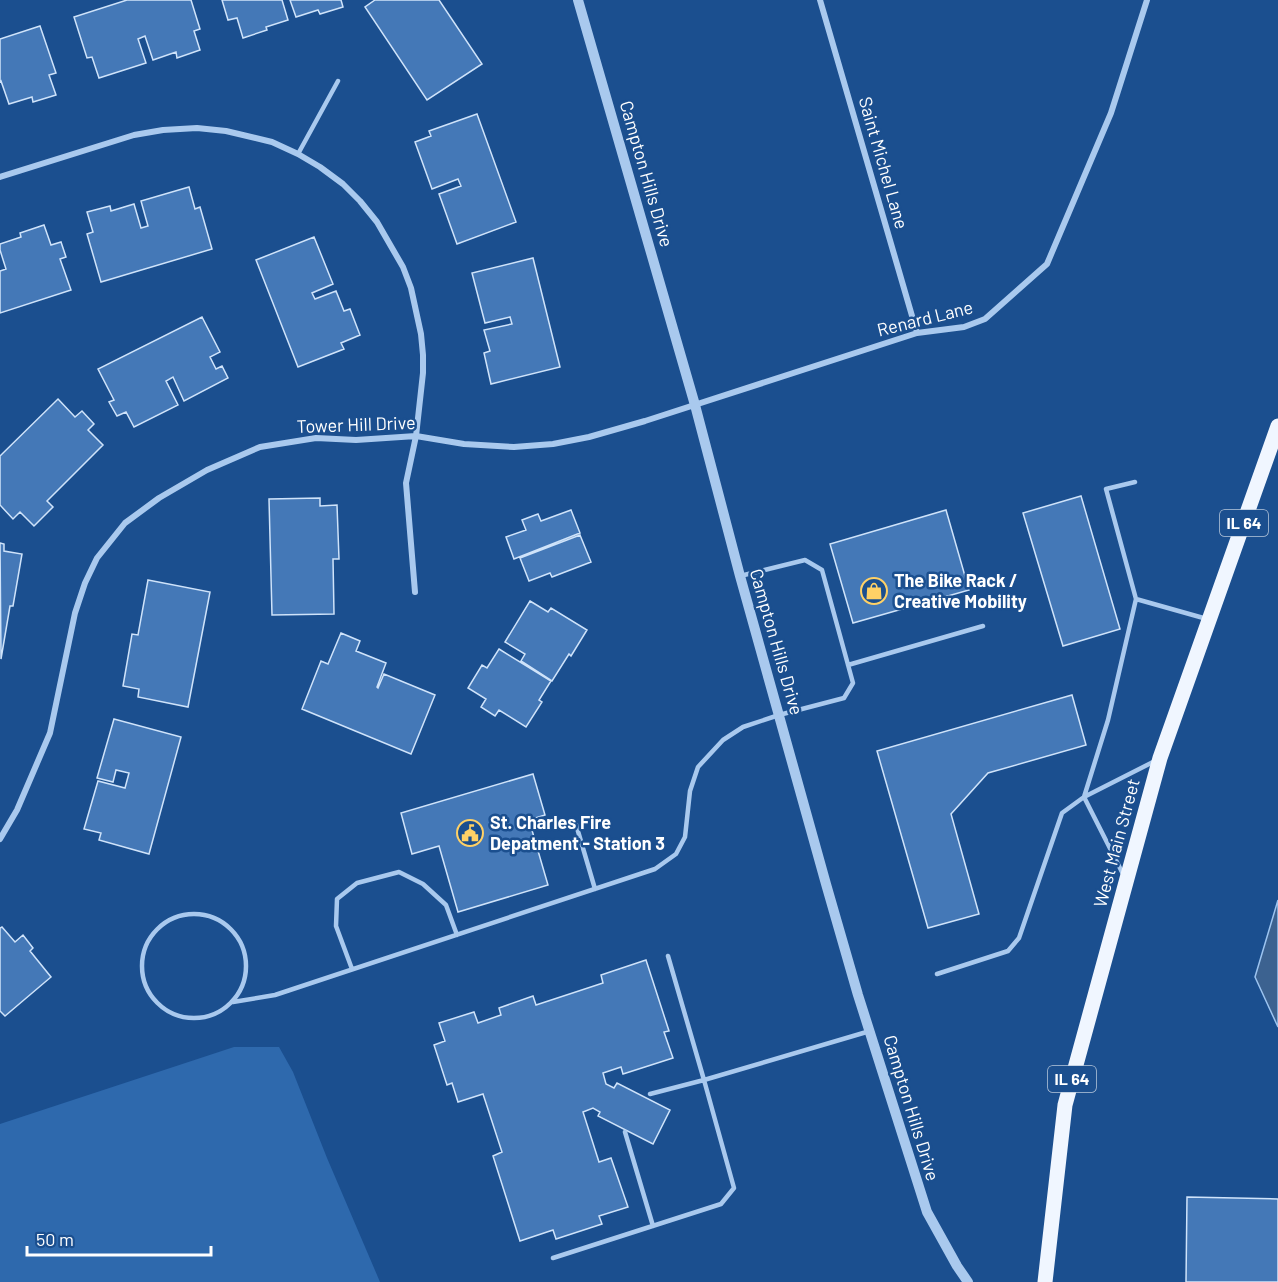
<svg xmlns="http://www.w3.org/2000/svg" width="1278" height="1282" viewBox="0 0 1278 1282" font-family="Barlow,sans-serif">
<rect width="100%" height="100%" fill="#1b4f8f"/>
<!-- green -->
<path fill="#2e69ad" d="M 234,1047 L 279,1047 L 293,1072 L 327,1158 L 380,1282 L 0,1282 L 0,1124 Z"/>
<!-- water -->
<path fill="#3c6290" stroke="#9cc4f0" stroke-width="1.5" d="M 1278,900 L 1278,1027 L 1255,977 Z"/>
<!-- building -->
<path fill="#4478b7" stroke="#cfe3fa" stroke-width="1.5" d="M 127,0 L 191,0 L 200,29 L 194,31 L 200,50 L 177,58 L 176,52 L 153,60 L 145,36 L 138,39 L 146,63 L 99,78 L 92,57 L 87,58 L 74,17 Z
M 222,0 L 282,0 L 288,20 L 266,27 L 267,30 L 243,38 L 237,18 L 228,20 Z
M 290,0 L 341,0 L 343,7 L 320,14 L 318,10 L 296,17 Z
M 375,0 L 439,0 L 482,64 L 427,100 L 365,7 Z
M 40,26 L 56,73 L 49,75 L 56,95 L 33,102 L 32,97 L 9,104 L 1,81 L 0,82 L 0,39 Z
M 477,114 L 516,222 L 457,244 L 439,194 L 461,186 L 458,179 L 432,189 L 415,142 L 431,136 L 429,131 Z
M 189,187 L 195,209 L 200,207 L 212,249 L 101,282 L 87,234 L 93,232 L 87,212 L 110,206 L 111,211 L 134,204 L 141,228 L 148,226 L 141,201 Z
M 44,225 L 51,245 L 61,242 L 66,257 L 60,259 L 71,290 L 0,313 L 0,271 L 6,269 L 0,250 L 0,244 L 21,237 L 20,233 Z
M 314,237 L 333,284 L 312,293 L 315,299 L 336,291 L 344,311 L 350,309 L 360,335 L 341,343 L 344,349 L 298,367 L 256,260 Z
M 533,258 L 560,367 L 491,384 L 484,353 L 490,351 L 484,330 L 512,324 L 510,317 L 485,323 L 472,273 Z
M 202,317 L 220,352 L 210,357 L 216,369 L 222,366 L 228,378 L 184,401 L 173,377 L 166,381 L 178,405 L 134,427 L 126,412 L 117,416 L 109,402 L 114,400 L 98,369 Z
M 58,399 L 75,417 L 82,411 L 94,424 L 88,430 L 103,445 L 47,501 L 53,507 L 34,526 L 20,512 L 13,519 L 0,505 L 0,456 Z
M 1081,496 L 1120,629 L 1063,646 L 1023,513 Z
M 320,498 L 320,506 L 337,505 L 339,559 L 333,559 L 334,614 L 272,615 L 269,499 Z
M 571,510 L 580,533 L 514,559 L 506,537 L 526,530 L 522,520 L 538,514 L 541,521 Z
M 946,510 L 969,590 L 853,623 L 830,544 Z
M 580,535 L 591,562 L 552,577 L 550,573 L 529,581 L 520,558 Z
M 0,543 L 4,544 L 4,551 L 22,554 L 13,606 L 10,606 L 1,659 Z
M 148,580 L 210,592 L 188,707 L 138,697 L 139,689 L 123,686 L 132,634 L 138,635 Z
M 530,601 L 548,612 L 551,608 L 587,630 L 571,656 L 569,654 L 552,681 L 521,661 L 525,654 L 505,642 Z
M 341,633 L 360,641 L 356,651 L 386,663 L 377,687 L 378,688 L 384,674 L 435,695 L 411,754 L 302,709 L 321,661 L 328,664 Z
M 499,649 L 551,681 L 539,700 L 542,702 L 526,727 L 499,710 L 495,716 L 481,707 L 486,699 L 468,688 L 482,665 L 487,668 Z
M 1072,695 L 1086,745 L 988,773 L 951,814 L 979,914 L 928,928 L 877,751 Z
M 114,719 L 181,737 L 149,854 L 99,840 L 101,833 L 84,829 L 98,781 L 125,788 L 129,773 L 116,770 L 113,782 L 97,778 Z
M 533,774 L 545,815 L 529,820 L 548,885 L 458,912 L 439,846 L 412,854 L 401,813 Z
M 2,927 L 15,942 L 23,935 L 33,948 L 30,951 L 51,977 L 5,1016 L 0,1011 L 0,928 Z
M 646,960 L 669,1031 L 664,1032 L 673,1058 L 623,1074 L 621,1067 L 603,1073 L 606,1084 L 614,1088 L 617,1083 L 670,1110 L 653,1144 L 598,1116 L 600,1112 L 593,1108 L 583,1112 L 599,1162 L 611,1158 L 628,1207 L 599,1216 L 602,1224 L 556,1239 L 553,1230 L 520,1241 L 493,1156 L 502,1152 L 483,1094 L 458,1102 L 452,1083 L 447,1085 L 434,1045 L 445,1041 L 439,1023 L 474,1012 L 478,1023 L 501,1015 L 499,1008 L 533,996 L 536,1005 L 603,983 L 601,975 Z
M 1187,1197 L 1278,1199 L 1278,1282 L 1186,1282 Z"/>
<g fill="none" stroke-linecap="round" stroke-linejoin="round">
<!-- service -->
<path stroke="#a9c9ee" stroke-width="4.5" d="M 298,154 L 338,81
M 1135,482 L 1106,489 L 1136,599 L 1207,619
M 848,665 L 983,626
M 575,821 L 595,889
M 1124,876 L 1084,797 L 1155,761
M142 966a52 52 0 1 1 104 0a52 52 0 1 1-104 0Z
M 352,969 L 336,926 L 337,899 L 357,883 L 399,872 L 423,884 L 446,905 L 457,935
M 937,974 L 1008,951 L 1019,938 L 1062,813 L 1084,797 L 1108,720 L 1136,599
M 233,1002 L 275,995 L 655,869 L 676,854 L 685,837 L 690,791 L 698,767 L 723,740 L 743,727 L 779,715 L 844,698 L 853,683 L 822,570 L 805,560 L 740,576
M 650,1094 L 704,1080 L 668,956
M 625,1132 L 653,1226
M 553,1258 L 721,1204 L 734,1188 L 704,1080 L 870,1031"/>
<!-- minor -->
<path stroke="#a9c9ee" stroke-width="6" d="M 820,0 L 917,333
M 0,177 L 134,135 L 163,130 L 197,128 L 226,131 L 272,142 L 298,154 L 320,167 L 343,184 L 360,201 L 377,222 L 403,267 L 411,288 L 421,334 L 423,355 L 423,373 L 416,436 L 406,483 L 415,592
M 0,839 L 17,810 L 50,733 L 75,613 L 85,583 L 97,558 L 125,523 L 159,498 L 207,470 L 260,447 L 316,438 L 356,440 L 416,436 L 464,444 L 514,447 L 553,444 L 589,437 L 645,421 L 917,333 L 964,327 L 985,319 L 1047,264 L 1111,113 L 1147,0"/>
<!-- tertiary -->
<path stroke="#a9c9ee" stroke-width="10" d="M 578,0 L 695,405 L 740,576 L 826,884 L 858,995 L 927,1212 L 957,1266 L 968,1282"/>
<!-- primary -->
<path stroke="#f0f6ff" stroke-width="15" d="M 1045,1282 L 1065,1105 L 1160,758 L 1278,426"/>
</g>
<!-- icons -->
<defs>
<symbol id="shop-ring" viewBox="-11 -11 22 22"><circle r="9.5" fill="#1b4f8f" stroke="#ffd166" stroke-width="1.5"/><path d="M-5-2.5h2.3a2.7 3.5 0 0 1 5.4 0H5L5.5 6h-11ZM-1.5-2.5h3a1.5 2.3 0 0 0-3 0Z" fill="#ffd166"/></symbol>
<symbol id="civic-ring" viewBox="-11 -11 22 22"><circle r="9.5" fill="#1b4f8f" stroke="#ffd166" stroke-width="1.5"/><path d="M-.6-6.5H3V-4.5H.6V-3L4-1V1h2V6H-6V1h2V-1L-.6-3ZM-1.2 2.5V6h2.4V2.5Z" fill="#ffd166"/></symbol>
</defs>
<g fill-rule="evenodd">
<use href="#shop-ring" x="859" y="576" width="30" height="30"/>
<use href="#civic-ring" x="455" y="818" width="30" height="30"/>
</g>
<g text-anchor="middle" stroke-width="5" stroke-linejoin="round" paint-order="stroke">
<!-- shield labels -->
<g fill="#1b4f8f" stroke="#bbcadd" stroke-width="1.5">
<rect x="1220" y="510" width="48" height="26" rx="4.5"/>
<rect x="1048" y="1066" width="48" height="26" rx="4.5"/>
</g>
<g font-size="16" font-weight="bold" fill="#fff">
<text x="1244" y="529">IL 64</text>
<text x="1072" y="1085">IL 64</text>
</g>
<!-- street labels -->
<g font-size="18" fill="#fff" stroke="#1b4f8f">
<text transform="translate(883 163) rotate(74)" y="6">Saint Michel Lane</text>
<text transform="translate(646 174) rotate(74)" y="6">Campton Hills Drive</text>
<text transform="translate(925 319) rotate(-14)" y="6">Renard Lane</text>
<text transform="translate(356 425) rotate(-2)" y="6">Tower Hill Drive</text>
<text transform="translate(776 642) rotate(74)" y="6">Campton Hills Drive</text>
<text transform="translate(1117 843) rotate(-75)" y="6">West Main Street</text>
<text transform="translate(911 1108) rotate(73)" y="6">Campton Hills Drive</text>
</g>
<!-- poi labels -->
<g font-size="18" font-weight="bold" fill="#fff" stroke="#1b4f8f" text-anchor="start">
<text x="894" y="587">The Bike Rack /<tspan x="894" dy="21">Creative Mobility</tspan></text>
<text x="490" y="829">St. Charles Fire<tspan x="490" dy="21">Depatment - Station 3</tspan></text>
</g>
</g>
<!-- scale -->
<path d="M27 1246v9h184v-9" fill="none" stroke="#ffffff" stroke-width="3"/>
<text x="36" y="1246" font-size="18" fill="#ffffff" stroke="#1b4f8f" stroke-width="4.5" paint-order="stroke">50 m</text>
</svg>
